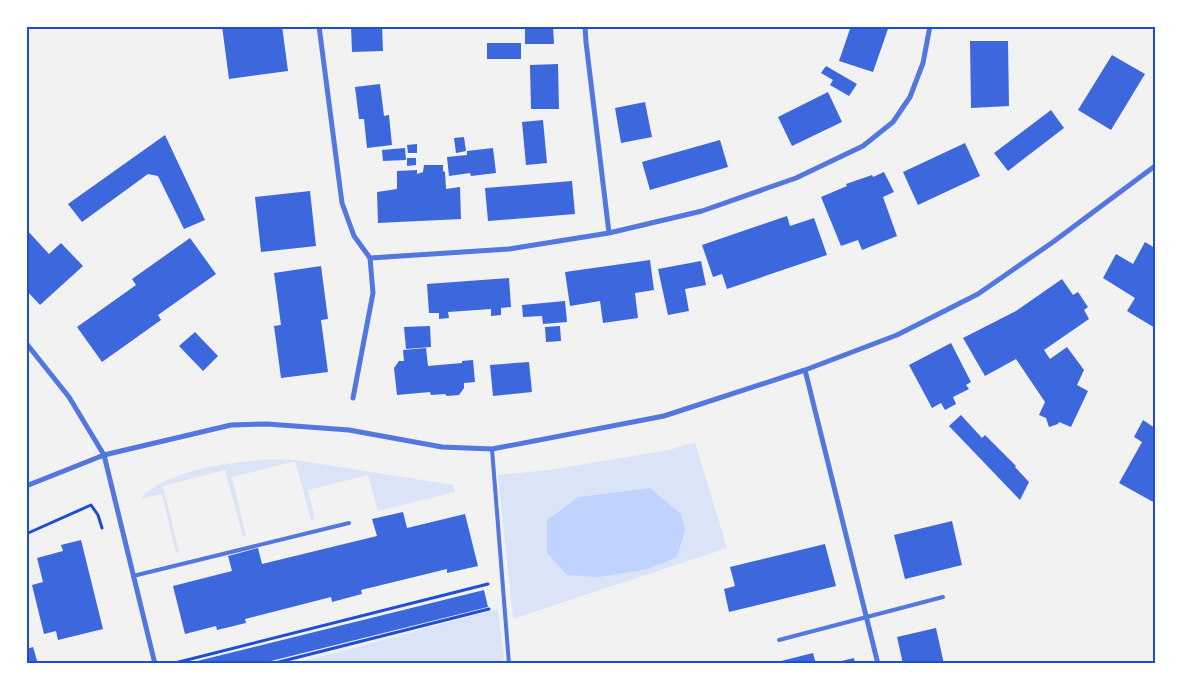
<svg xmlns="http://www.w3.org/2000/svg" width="1181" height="690" viewBox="0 0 1181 690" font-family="Mulish,sans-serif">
<rect width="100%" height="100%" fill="#f2f2f2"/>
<!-- green -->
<path fill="#dbe4f7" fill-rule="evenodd" d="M 695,442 L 727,548 L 513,619 L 498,475 L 549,470 L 669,450 ZM 650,488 L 547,520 L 578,497 Z
M 267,459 L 296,460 L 453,485 L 455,492 L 378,511 L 368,475 L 308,490 L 315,519 L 311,520 L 295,461 L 232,477 L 246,536 L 243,537 L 225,470 L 163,486 L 179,552 L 176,553 L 162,494 L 141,499 C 144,492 150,490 156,486 C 189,467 229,463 267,459 Z
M 498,609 L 504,657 L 501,664 L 290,664 L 342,651 Z"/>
<!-- water -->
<path fill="#bfd3fe" d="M 650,488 L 681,514 L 685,530 L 677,557 L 648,569 L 599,577 L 567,575 L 547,553 L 547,520 L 578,497 Z"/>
<!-- building -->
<path fill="#3d67dc" d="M 222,26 L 282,26 L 288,71 L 229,79 Z
M 351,26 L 382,26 L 383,51 L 352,52 Z
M 525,26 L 553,26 L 554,44 L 525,44 Z
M 851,26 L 889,26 L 873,72 L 839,61 Z
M 970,41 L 1008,41 L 1009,106 L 971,108 Z
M 487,43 L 521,43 L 521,59 L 487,59 Z
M 1112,55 L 1145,74 L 1111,130 L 1078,110 Z
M 558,64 L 559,109 L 531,109 L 530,65 Z
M 826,66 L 857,84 L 849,96 L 830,85 L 833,80 L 821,73 Z
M 380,84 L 384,116 L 389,115 L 392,145 L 367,148 L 364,119 L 359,119 L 355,87 Z
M 828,92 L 842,122 L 792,146 L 778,117 Z
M 645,102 L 652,137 L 621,143 L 615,108 Z
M 1051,110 L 1064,128 L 1008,171 L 994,153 Z
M 543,120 L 547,163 L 526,165 L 522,122 Z
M 165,135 L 205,220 L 184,229 L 158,176 L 148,174 L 82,222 L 68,204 Z
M 464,137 L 466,151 L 456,153 L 454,138 Z
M 720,140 L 728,167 L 650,190 L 642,162 Z
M 965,143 L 980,176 L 918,205 L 903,172 Z
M 417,144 L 417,153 L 408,153 L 407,145 Z
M 405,148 L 406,160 L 383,161 L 382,150 Z
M 493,148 L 496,173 L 471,176 L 470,173 L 449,176 L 447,157 L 467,155 L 467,151 Z
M 407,158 L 416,158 L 416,165 L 407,166 Z
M 424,165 L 443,165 L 443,171 L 445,172 L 446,189 L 460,187 L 461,219 L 378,223 L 377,192 L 397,189 L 397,171 L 417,170 L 417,174 L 423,172 Z
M 884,172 L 894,192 L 883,197 L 897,236 L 862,250 L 858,240 L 841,246 L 821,197 L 847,186 L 846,184 L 872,175 L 873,177 Z
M 572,181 L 575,214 L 488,221 L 485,188 Z
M 310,191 L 316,246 L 261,252 L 255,197 Z
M 787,216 L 790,226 L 814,218 L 827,255 L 727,289 L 722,274 L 713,277 L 702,245 Z
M 26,229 L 49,254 L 61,243 L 83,266 L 40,305 L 26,290 Z
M 190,238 L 216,274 L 158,315 L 161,320 L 102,362 L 77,327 L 136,285 L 132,279 Z
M 1145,242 L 1155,248 L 1155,328 L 1127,311 L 1135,298 L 1103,278 L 1116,254 L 1133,264 Z
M 650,260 L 654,290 L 635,293 L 638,318 L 603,323 L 600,301 L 570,306 L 565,272 Z
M 701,261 L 706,285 L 685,289 L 689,311 L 668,315 L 658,269 Z
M 321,266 L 328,319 L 321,320 L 328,372 L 281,378 L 274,326 L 281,325 L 274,273 Z
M 509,278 L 511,307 L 501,308 L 501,315 L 491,316 L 491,309 L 448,312 L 449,318 L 439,319 L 439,313 L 429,313 L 427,284 Z
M 1062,279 L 1073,295 L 1078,292 L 1088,307 L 1084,310 L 1089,319 L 1044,350 L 1050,359 L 1067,347 L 1084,370 L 1077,385 L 1088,391 L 1071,427 L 1059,422 L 1058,424 L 1049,427 L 1046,418 L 1039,415 L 1045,402 L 1016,359 L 985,376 L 963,338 L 1016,311 Z
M 565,301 L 567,322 L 543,324 L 542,316 L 523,317 L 522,305 Z
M 430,326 L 431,347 L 406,349 L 404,327 Z
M 560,326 L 561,341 L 546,342 L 545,327 Z
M 195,332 L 218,356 L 203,371 L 179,346 Z
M 951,343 L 971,382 L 966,385 L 969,389 L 953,397 L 956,404 L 945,410 L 941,403 L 932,408 L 909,365 Z
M 426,348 L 428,366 L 462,363 L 462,361 L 473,360 L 475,382 L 464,383 L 464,388 L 459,395 L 447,396 L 445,394 L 431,395 L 430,392 L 397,395 L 394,368 L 399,361 L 404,361 L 403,350 Z
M 529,362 L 532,392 L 493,396 L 490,365 Z
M 961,415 L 982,438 L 985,435 L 1016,466 L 1015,467 L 1029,482 L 1020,500 L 949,426 Z
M 1143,420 L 1155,428 L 1155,503 L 1119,483 L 1142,442 L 1134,437 Z
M 403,512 L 407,528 L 465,514 L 478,566 L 447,573 L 447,569 L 361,590 L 362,594 L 332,602 L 331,597 L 245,619 L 246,623 L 217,630 L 216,626 L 185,634 L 173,586 L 232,571 L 228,556 L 258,548 L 262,564 L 377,536 L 372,519 Z
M 952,521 L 962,565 L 905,579 L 894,535 Z
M 81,540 L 103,629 L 58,640 L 56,631 L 44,634 L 32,585 L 43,582 L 37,558 L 63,551 L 61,545 Z
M 825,544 L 836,586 L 729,612 L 724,589 L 735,586 L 730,567 Z
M 484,590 L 488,607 L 259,664 L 193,664 L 193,662 Z
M 936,628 L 944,664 L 903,664 L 897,637 Z
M 33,647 L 38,664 L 26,664 L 26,649 Z
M 813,653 L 816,664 L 773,664 L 773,663 Z
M 854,658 L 855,664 L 833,664 L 833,663 Z"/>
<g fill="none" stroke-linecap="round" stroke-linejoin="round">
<!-- path -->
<path stroke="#1d4ed8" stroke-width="3" d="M 26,534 L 91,505 L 98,515 L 102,528
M 171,664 L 488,584
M 271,664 L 489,609"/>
<!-- service -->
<path stroke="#5277de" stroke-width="4" d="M 492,449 L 509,664
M 133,576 L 349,523
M 779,640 L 943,597"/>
<!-- minor -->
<path stroke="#5277de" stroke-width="5" d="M 319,26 L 342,203 L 354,236 L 370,258 L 373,293 L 353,398
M 585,26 L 586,42 L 609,233
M 370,258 L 509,249 L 609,233 L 702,211 L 796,178 L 863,146 L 893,122 L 910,97 L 923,63 L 930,26
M 26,343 L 69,397 L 104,455 L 155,664
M 805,370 L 878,664
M 26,486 L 104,455 L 231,425 L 267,424 L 349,430 L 442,447 L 492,449 L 664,416 L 805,370 L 897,335 L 978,294 L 1053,242 L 1155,166"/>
</g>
<!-- border -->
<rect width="1181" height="690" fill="none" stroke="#ffffff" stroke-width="55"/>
<rect x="28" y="28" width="1126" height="634" fill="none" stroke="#1d4ed8" stroke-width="2"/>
</svg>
